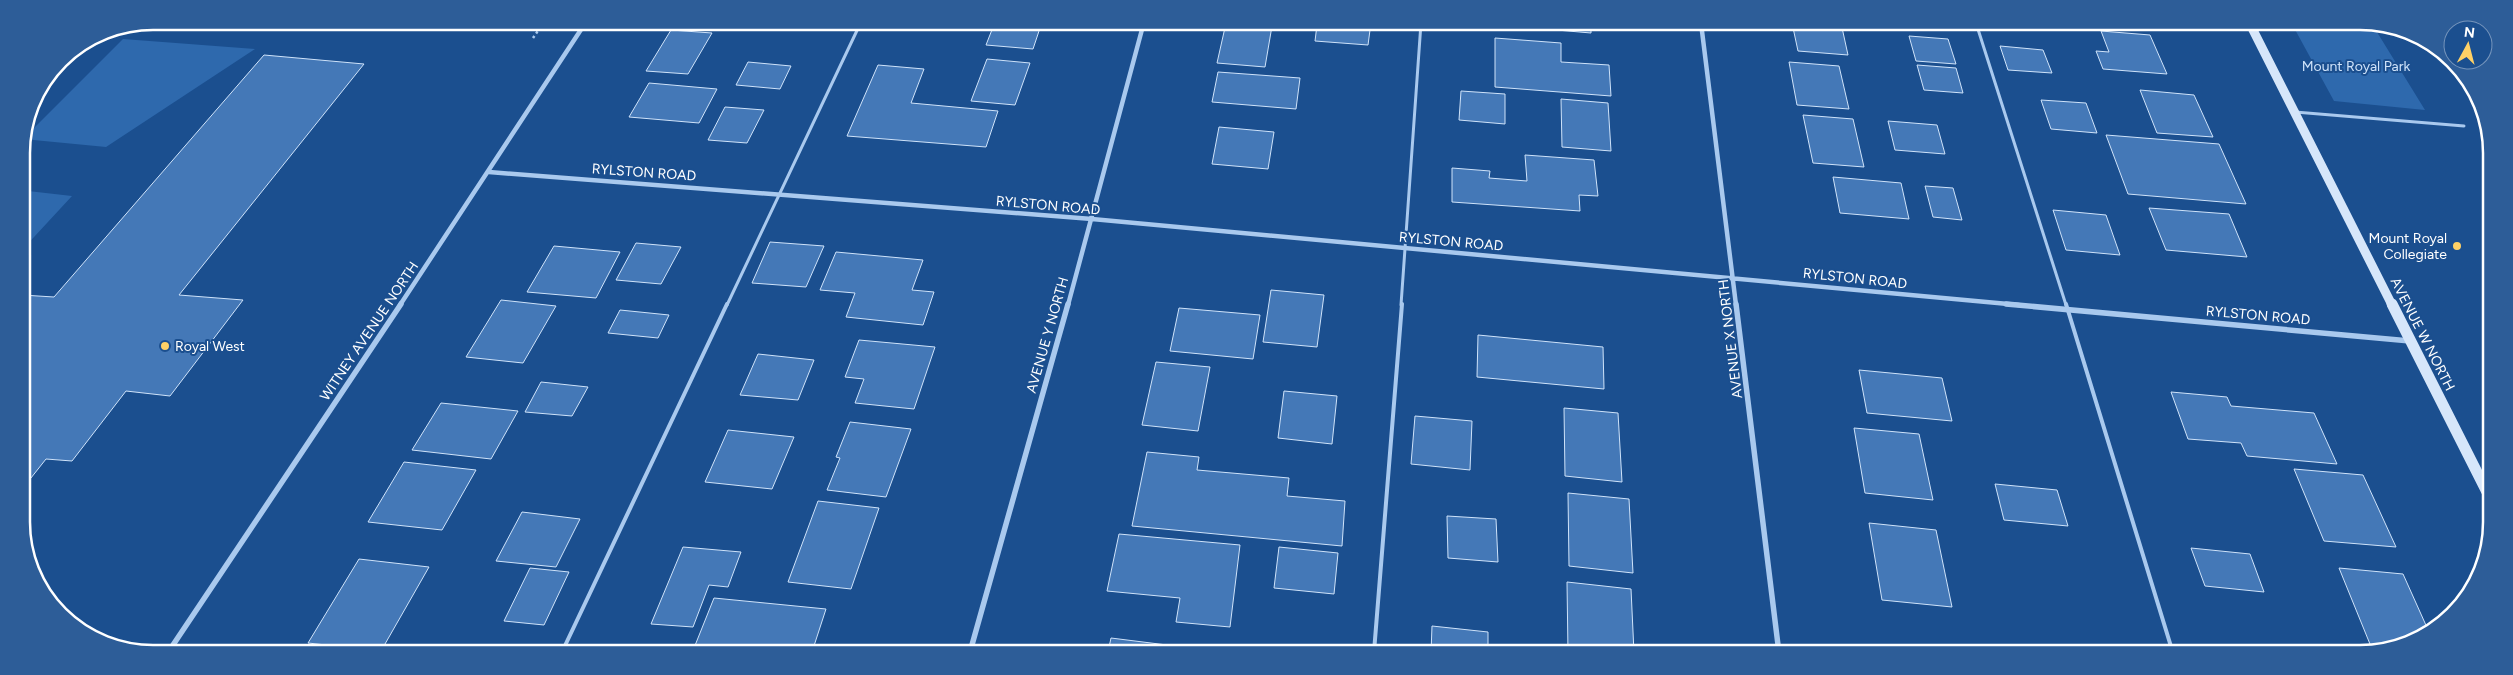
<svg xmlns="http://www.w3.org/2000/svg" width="2513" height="675" viewBox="0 0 2513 675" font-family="Figtree,sans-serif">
<rect width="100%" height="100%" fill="#1b4f8f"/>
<!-- green -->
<path fill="#2e69ad" d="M 2292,24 L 2372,24 L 2425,110 L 2334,101 Z
M 123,39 L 255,49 L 106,147 L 23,139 Z
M 28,191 L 72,196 L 22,250 L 22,198 Z"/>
<!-- building -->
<path fill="#4478b7" stroke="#cfe3fa" d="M 669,22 L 733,22 L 729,28 Z
M 995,22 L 1042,22 L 1033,49 L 986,45 Z
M 1226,23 L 1272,26 L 1265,67 L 1217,63 Z
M 1545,23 L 1591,23 L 1591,33 L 1545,29 Z
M 1792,23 L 1841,23 L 1848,55 L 1798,51 Z
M 2099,24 L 2151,24 L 2154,29 L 2099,25 Z
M 1317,25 L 1370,30 L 1368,45 L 1315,41 Z
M 671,30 L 712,33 L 688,74 L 646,71 Z
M 2101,31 L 2150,35 L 2167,74 L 2103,69 L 2096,51 L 2109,52 Z
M 1909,36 L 1948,39 L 1956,64 L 1916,61 Z
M 1495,38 L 1561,43 L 1561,62 L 1609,65 L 1611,96 L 1495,87 Z
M 2000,46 L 2043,50 L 2052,73 L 2008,70 Z
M 264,55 L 364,64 L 179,295 L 243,300 L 170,396 L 126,391 L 72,461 L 46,459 L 23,488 L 22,295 L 54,297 Z
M 987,59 L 1030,63 L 1015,105 L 971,101 Z
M 748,62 L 791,66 L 780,89 L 736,85 Z
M 1789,62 L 1839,66 L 1849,109 L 1797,105 Z
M 878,65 L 924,69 L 911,103 L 998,111 L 986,147 L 847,136 Z
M 1917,65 L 1956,68 L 1963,93 L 1924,90 Z
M 1218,72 L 1300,78 L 1296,109 L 1212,102 Z
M 649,83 L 717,89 L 699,123 L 629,117 Z
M 2140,90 L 2194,95 L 2213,137 L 2157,133 Z
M 1461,91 L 1505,94 L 1505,124 L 1459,120 Z
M 1561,99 L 1608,103 L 1611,151 L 1562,147 Z
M 2041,100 L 2086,103 L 2097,133 L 2051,129 Z
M 725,107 L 764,110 L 747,143 L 708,140 Z
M 1803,115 L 1853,119 L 1864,167 L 1813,163 Z
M 1888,121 L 1937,125 L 1945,154 L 1895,150 Z
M 1219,127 L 1274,132 L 1268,169 L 1212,164 Z
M 2106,135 L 2219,144 L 2246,204 L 2128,194 Z
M 1525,155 L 1594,160 L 1598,196 L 1579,195 L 1580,211 L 1452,202 L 1452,168 L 1490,171 L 1489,178 L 1527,181 Z
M 1833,177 L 1901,183 L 1909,219 L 1840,213 Z
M 1925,186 L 1953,188 L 1962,220 L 1933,217 Z
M 2149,208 L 2229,214 L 2247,257 L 2166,250 Z
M 2053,210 L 2106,215 L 2120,255 L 2066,250 Z
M 770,242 L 824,246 L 806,287 L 752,283 Z
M 636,243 L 681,247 L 661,284 L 616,280 Z
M 554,246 L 620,252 L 596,298 L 527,292 Z
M 836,252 L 923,260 L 912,290 L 934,292 L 923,325 L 846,317 L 855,293 L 820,290 Z
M 1271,290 L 1324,295 L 1317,347 L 1263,342 Z
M 501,300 L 556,306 L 523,363 L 466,357 Z
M 1179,308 L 1260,315 L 1253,359 L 1170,351 Z
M 620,310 L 669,315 L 658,338 L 608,333 Z
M 1478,335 L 1603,347 L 1604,389 L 1477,377 Z
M 859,340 L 935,347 L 914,409 L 855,403 L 864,379 L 845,377 Z
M 758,354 L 814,360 L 798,400 L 740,395 Z
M 1156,362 L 1210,367 L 1198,431 L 1142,425 Z
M 1859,370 L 1942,378 L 1952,421 L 1867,413 Z
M 541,382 L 588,387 L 572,416 L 525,412 Z
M 1284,391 L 1337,396 L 1332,444 L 1278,438 Z
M 2171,392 L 2227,397 L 2231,406 L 2314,413 L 2337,464 L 2247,456 L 2241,443 L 2188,439 Z
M 441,403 L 518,411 L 491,459 L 412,450 Z
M 1564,408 L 1618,413 L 1622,482 L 1565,476 Z
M 1415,416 L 1472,421 L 1470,470 L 1411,464 Z
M 850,422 L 911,429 L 886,497 L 827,490 L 840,458 L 836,457 Z
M 1854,428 L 1919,434 L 1933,500 L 1865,493 Z
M 728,430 L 794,437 L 772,489 L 705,482 Z
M 1147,452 L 1199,457 L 1197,470 L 1289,478 L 1287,496 L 1345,501 L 1342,546 L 1132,526 Z
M 404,462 L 476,470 L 442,530 L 368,522 Z
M 2294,469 L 2363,475 L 2396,547 L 2324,541 Z
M 1995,484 L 2057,490 L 2068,526 L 2004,520 Z
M 1568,493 L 1629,499 L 1633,573 L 1569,566 Z
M 818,501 L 879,508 L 851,589 L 788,582 Z
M 522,512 L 580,519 L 556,567 L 496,561 Z
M 1447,516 L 1496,519 L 1498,562 L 1448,558 Z
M 1869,523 L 1936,530 L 1952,607 L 1882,600 Z
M 1119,534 L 1240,545 L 1230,627 L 1176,622 L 1180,598 L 1107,591 Z
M 683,547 L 741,552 L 728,587 L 709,585 L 693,627 L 651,624 Z
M 1279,547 L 1338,553 L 1334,594 L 1274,588 Z
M 2191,548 L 2250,554 L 2264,592 L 2205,586 Z
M 359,559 L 429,567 L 381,651 L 308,643 Z
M 530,568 L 569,572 L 544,625 L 504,621 Z
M 2339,568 L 2403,574 L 2429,632 L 2410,644 L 2384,650 L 2372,649 Z
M 1567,582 L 1631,589 L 1634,653 L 1568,653 Z
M 714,598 L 826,609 L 812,652 L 736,652 L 694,648 Z
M 1432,626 L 1488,632 L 1488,653 L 1431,653 Z
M 1111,638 L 1175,646 L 1174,652 L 1108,652 Z
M 2194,645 L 2256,651 L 2256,653 L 2197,653 Z"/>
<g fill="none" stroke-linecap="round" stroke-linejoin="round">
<!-- path -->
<path stroke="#a9c9ee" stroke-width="2.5" stroke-dasharray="2.5 3" stroke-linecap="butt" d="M 533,38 L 544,22"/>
<!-- lane-far1 -->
<path stroke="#a9c9ee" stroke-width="3" d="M 1976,23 L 2066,305
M 2295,112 L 2464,126
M 727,305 L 861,22
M 1401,305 L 1421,23"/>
<!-- lane -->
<path stroke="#a9c9ee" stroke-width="4" d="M 2066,304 L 2173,653
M 562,652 L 727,304
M 1374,652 L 1402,304"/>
<!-- street-far1 -->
<path stroke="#a9c9ee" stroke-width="4.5" d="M 1701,23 L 1736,305
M 489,172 L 1092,219 L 2019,305
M 400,305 L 586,22
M 1068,305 L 1144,22"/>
<!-- street -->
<path stroke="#a9c9ee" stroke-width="5.5" d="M 1736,304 L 1779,653
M 2006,304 L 2410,341
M 169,651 L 401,304
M 970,652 L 1068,304"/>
<!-- secondary-far1 -->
<path stroke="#d6e6fa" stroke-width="9" d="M 2250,24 L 2392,305"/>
<!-- secondary -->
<path stroke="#d6e6fa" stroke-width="11" d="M 2392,304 L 2489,496"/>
</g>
<!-- markers -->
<g fill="#ffd166" stroke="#1b4f8f" stroke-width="2">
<circle cx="2457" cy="246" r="5"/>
<circle cx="165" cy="346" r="5"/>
</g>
<g text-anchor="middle" stroke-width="4" stroke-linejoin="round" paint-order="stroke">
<!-- park labels -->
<g font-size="14" fill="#cfe3fa" stroke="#1b4f8f">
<text x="2356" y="71">Mount Royal Park</text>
</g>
<!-- street labels -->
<g font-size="14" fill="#fff" stroke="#1b4f8f">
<text transform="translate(644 172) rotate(4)" y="5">RYLSTON ROAD</text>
<text transform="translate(1048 205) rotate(5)" y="5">RYLSTON ROAD</text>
<text transform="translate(1451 241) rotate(5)" y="5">RYLSTON ROAD</text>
<text transform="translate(1855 278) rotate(6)" y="5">RYLSTON ROAD</text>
<text transform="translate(2258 315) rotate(5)" y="5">RYLSTON ROAD</text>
<text transform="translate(369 331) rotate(-56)" y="5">WITNEY AVENUE NORTH</text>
<text transform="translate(2423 334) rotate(63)" y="5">AVENUE W NORTH</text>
<text transform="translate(1047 335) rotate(-74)" y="5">AVENUE Y NORTH</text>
<text transform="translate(1730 339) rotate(-97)" y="5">AVENUE X NORTH</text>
</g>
<!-- poi labels -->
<g font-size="14" fill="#fff" stroke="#1b4f8f" text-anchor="end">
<text x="2447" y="243">Mount Royal<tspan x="2447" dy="16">Collegiate</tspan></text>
<text x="175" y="351" text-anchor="start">Royal West</text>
</g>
</g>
<!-- crop -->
<path d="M0 0H2513V675H0ZM153 30H2360A123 123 0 0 1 2483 153V522A123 123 0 0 1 2360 645H153A123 123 0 0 1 30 522V153A123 123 0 0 1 153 30Z" fill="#2d5d98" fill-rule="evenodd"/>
<path fill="none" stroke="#fff" stroke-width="2.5" d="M153 30H2360A123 123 0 0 1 2483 153V522A123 123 0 0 1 2360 645H153A123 123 0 0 1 30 522V153A123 123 0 0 1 153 30Z"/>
<!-- north arrow -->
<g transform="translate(2468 45) rotate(7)"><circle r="24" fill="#1b4f8f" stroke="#7695bc"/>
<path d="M0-4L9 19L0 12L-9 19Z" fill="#ffd166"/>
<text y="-8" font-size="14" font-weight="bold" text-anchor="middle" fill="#ffffff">N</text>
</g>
</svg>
